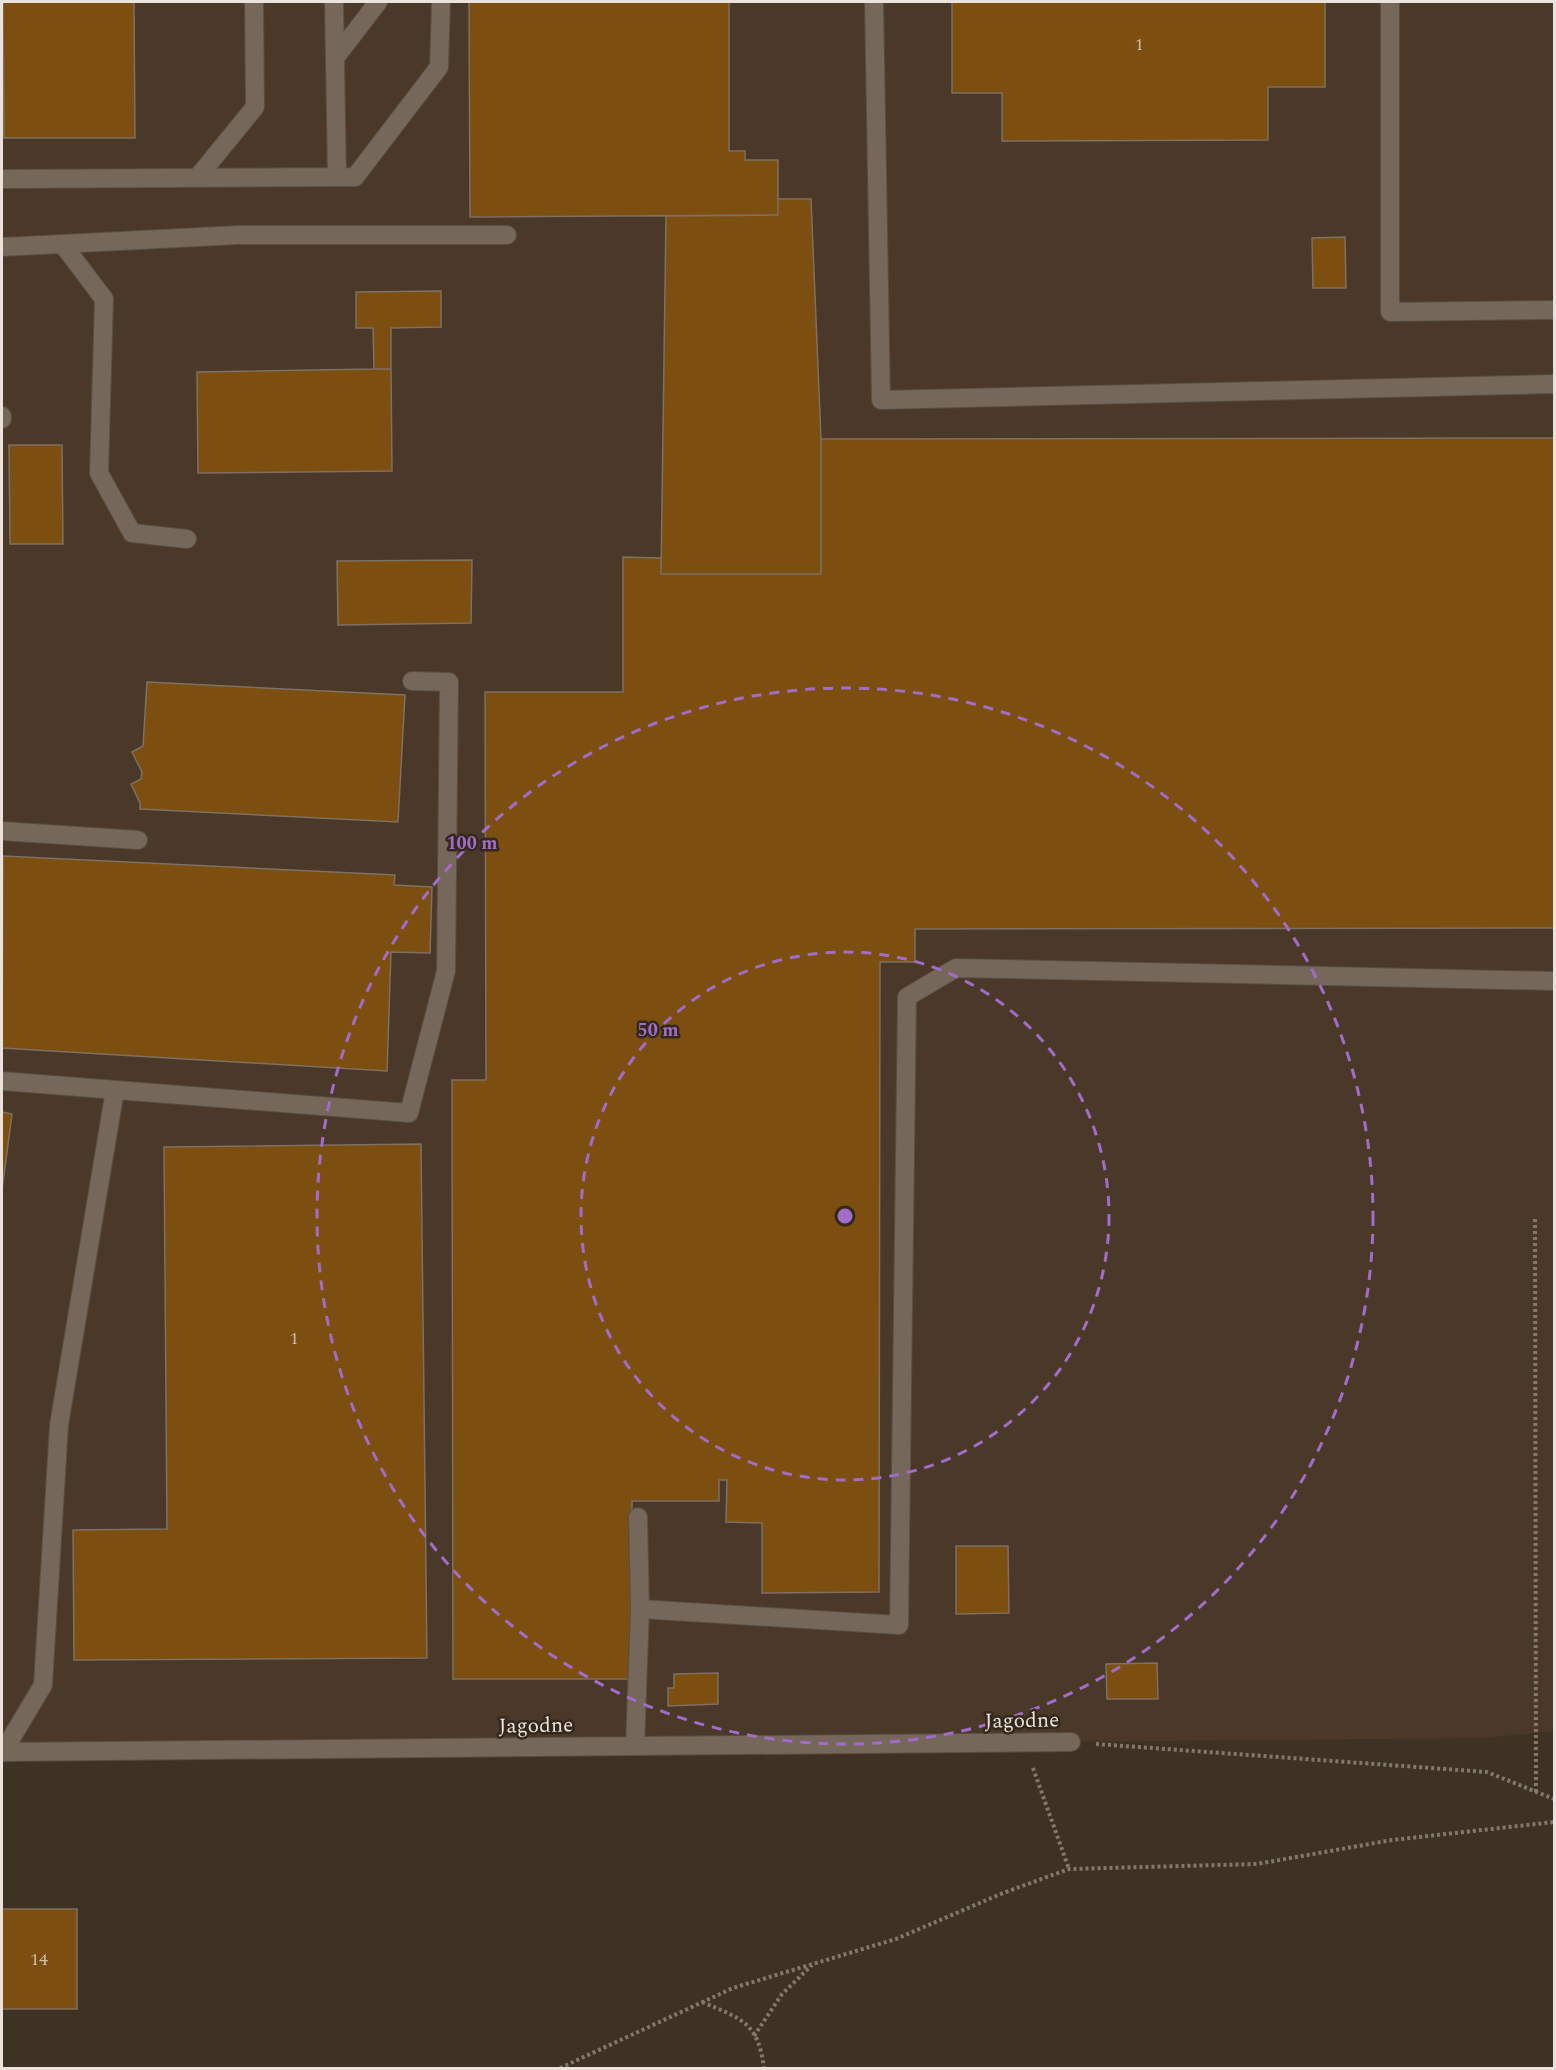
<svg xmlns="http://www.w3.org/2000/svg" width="1556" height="2070" viewBox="0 0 1556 2070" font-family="Spectral,serif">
<rect width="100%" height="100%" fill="#3e3225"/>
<!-- built -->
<path fill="#4a3928" d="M 2,2 L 1554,2 L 1554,1731 L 1484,1738 L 2,1752 Z"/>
<!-- building -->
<path fill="#7c4e0f" stroke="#7e7062" stroke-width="1.5" d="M 3,2 L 134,2 L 135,138 L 4,138 Z
M 469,2 L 729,2 L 729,151 L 745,151 L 745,160 L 778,160 L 778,215 L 470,217 Z
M 952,2 L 1325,2 L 1325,87 L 1268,87 L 1268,140 L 1002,141 L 1002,93 L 952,93 Z
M 778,199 L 811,199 L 821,439 L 821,574 L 661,574 L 666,216 L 778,215 Z
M 1345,237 L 1346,288 L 1313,288 L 1312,238 Z
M 441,291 L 441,327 L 391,328 L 391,369 L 374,369 L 373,328 L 356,328 L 356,292 Z
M 374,369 L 391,369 L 392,471 L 198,473 L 197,372 Z
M 1554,438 L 1554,928 L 915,929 L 915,962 L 880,962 L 879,1592 L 762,1593 L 762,1523 L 726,1522 L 727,1480 L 719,1480 L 719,1501 L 632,1501 L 632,1679 L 453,1679 L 452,1080 L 486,1080 L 485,692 L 623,692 L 623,557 L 661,558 L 661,574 L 821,574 L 821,439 Z
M 9,445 L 62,445 L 63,544 L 10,544 Z
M 472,560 L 471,623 L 338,625 L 337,561 Z
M 147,682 L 405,695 L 398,822 L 140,809 L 140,803 L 131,784 L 141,779 L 142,772 L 132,752 L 143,746 Z
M 3,856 L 395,875 L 394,885 L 432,887 L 430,953 L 391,952 L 387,1071 L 2,1048 Z
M 2,1112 L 12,1114 L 2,1190 Z
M 421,1144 L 427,1658 L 74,1660 L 73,1530 L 167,1529 L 164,1147 Z
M 956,1546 L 1008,1546 L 1009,1613 L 956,1614 Z
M 1157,1663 L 1158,1699 L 1107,1699 L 1106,1664 Z
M 718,1673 L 718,1704 L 668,1706 L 668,1688 L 674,1688 L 674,1674 Z
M 2,1909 L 77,1909 L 77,2009 L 2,2009 Z"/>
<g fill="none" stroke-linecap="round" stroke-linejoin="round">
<defs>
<path id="minor" d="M 334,2 L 337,177
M 874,2 L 881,400 L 1554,384
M 1390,2 L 1390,312 L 1554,310
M 335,58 L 378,2
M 197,178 L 255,107 L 254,2
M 2,179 L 355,177 L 439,67 L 441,2
M 64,246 L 104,299 L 99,473 L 132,533 L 187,539
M 2,247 L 239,235 L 507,235
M 2,416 L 2,419
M 2,831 L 138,840
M 2,1081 L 409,1113 L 446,971 L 449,682 L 412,681
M 640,1609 L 899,1625 L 907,997 L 956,968 L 1554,981
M 635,1746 L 640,1609 L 638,1517
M 2,1752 L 1071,1742
M 3,1752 L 43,1685 L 59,1425 L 115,1090"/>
</defs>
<!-- minor casing -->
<use href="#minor" stroke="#584e43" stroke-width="20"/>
<!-- path -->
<path stroke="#83786d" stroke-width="4" stroke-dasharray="3 3" stroke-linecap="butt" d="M 1535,1219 L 1536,1792
M 1096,1744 L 1487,1772 L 1554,1799
M 1033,1768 L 1069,1869
M 702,2002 C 742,2019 758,2022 764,2068
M 754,2036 L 782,1994 L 812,1965
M 560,2068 L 733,1988 L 896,1939 L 1003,1893 L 1069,1869 L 1257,1864 L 1392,1840 L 1554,1822"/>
<!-- minor -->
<use href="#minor" stroke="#756759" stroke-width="18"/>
</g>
<!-- distance rings -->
<g fill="none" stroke="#a26cc9" stroke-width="3" stroke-dasharray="10 8">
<circle cx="845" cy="1216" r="264"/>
<circle cx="845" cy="1216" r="528"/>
</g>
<g text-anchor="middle" stroke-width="5" stroke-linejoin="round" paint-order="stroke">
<!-- number labels -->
<g font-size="18" fill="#cfbea8">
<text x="1139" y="50">1</text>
<text x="294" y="1344">1</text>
<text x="39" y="1965">14</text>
</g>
<!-- street labels -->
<g font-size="21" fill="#ebe3db" stroke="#33281b">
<text transform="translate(1022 1720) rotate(-1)" y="7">Jagodne</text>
<text transform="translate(536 1725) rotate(-1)" y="7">Jagodne</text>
</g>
</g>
<circle cx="845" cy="1216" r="9" fill="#a26cc9" stroke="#33281b" stroke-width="3"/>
<g font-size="18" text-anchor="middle" font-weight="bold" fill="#a26cc9" stroke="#33281b" stroke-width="5" stroke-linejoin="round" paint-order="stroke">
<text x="472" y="849">100 m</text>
<text x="658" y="1036">50 m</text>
</g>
<!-- border -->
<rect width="1556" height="2070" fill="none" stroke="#ebe3db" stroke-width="6"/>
</svg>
